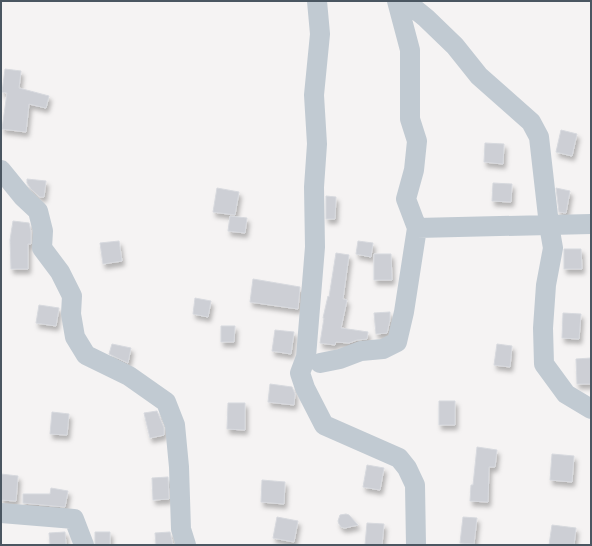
<svg xmlns="http://www.w3.org/2000/svg" width="592" height="546" viewBox="0 0 592 546" font-family="'IBM Plex Sans',sans-serif">
<defs>
<filter id="shadow"><feDropShadow dx="2.5" dy="4.5" stdDeviation="2" flood-color="#0004"/></filter>
</defs>
<rect width="100%" height="100%" fill="#f5f3f3"/>
<!-- building -->
<path fill="#cdcfd5" stroke="#d7d9de" filter="url(#shadow)" d="M 5,69 L 21,71 L 19,88 L 49,96 L 46,108 L 29,104 L 26,132 L 2,129 L 7,93 L 2,92 Z
M 561,130 L 577,134 L 572,156 L 556,152 Z
M 485,143 L 504,144 L 503,164 L 484,162 Z
M 27,179 L 46,181 L 44,197 L 40,197 L 31,189 L 27,183 Z
M 493,183 L 512,184 L 511,202 L 492,201 Z
M 217,188 L 239,192 L 235,215 L 213,212 Z
M 556,188 L 570,191 L 566,213 L 559,212 Z
M 326,196 L 336,197 L 335,219 L 326,219 Z
M 230,216 L 247,218 L 245,233 L 228,231 Z
M 13,221 L 29,223 L 31,232 L 31,244 L 28,244 L 28,269 L 11,269 L 10,240 Z
M 119,241 L 122,261 L 103,264 L 100,243 Z
M 358,241 L 373,243 L 371,257 L 356,254 Z
M 564,249 L 581,249 L 582,269 L 564,269 Z
M 336,253 L 349,255 L 343,299 L 347,300 L 341,328 L 368,332 L 367,339 L 357,340 L 349,343 L 336,342 L 335,345 L 320,343 L 324,318 L 323,318 L 328,296 L 329,297 Z
M 374,254 L 391,254 L 392,280 L 374,280 Z
M 253,279 L 300,287 L 298,309 L 250,302 Z
M 195,298 L 211,301 L 208,317 L 193,314 Z
M 39,305 L 59,308 L 56,326 L 36,323 Z
M 390,312 L 390,320 L 387,333 L 376,334 L 374,313 Z
M 563,313 L 581,314 L 579,339 L 562,338 Z
M 221,326 L 235,326 L 234,342 L 221,342 Z
M 275,330 L 294,332 L 291,354 L 272,351 Z
M 112,344 L 131,348 L 128,363 L 109,354 Z
M 497,344 L 512,346 L 510,367 L 494,365 Z
M 591,358 L 591,384 L 577,384 L 576,359 Z
M 270,384 L 292,387 L 295,394 L 294,405 L 268,402 Z
M 439,401 L 455,401 L 455,425 L 439,425 Z
M 228,403 L 245,403 L 245,430 L 227,429 Z
M 157,411 L 164,428 L 164,435 L 150,438 L 144,413 Z
M 52,412 L 69,414 L 67,435 L 50,434 Z
M 477,447 L 497,450 L 495,467 L 489,467 L 488,502 L 470,501 L 471,485 L 473,485 Z
M 552,454 L 574,456 L 572,482 L 550,480 Z
M 367,465 L 384,468 L 380,490 L 363,487 Z
M 1,474 L 18,476 L 16,501 L 1,500 Z
M 168,477 L 169,499 L 153,500 L 152,478 Z
M 262,480 L 285,482 L 284,504 L 261,502 Z
M 51,488 L 68,491 L 65,507 L 23,503 L 23,494 L 50,494 Z
M 346,514 L 349,515 L 358,525 L 345,528 L 341,527 L 339,524 L 338,521 L 340,515 Z
M 277,517 L 298,521 L 294,542 L 273,538 Z
M 463,517 L 477,518 L 474,544 L 460,543 Z
M 367,523 L 384,524 L 382,545 L 365,545 Z
M 552,525 L 576,528 L 574,545 L 549,545 Z
M 65,532 L 66,545 L 50,545 L 49,533 Z
M 95,532 L 110,532 L 110,545 L 95,545 Z
M 170,532 L 173,545 L 156,545 L 155,533 Z"/>
<g fill="none" stroke-linecap="round" stroke-linejoin="round">
<!-- minor -->
<path stroke="#c1cad2" stroke-width="20" d="M 317,1 L 320,34 L 314,95 L 317,144 L 314,187 L 315,247 L 306,357 L 300,373 L 305,388 L 324,425 L 399,458 L 407,468 L 415,485 L 416,545
M 397,1 L 410,50 L 410,119 L 417,141 L 414,170 L 406,199 L 417,228 L 591,224
M 405,1 L 426,18 L 455,46 L 479,76 L 531,122 L 539,137 L 549,225 L 553,248 L 546,285 L 543,328 L 544,364 L 566,394 L 591,409
M 1,170 L 23,197 L 38,211 L 43,231 L 42,248 L 60,272 L 72,296 L 71,314 L 75,337 L 86,355 L 129,376 L 166,402 L 175,425 L 179,467 L 181,529 L 186,545
M 320,363 L 340,359 L 361,351 L 383,349 L 397,342 L 404,312 L 417,228
M 1,513 L 74,519 L 84,545"/>
</g>
<!-- border -->
<rect width="592" height="546" fill="none" stroke="#4a5661" stroke-width="4"/>
</svg>
